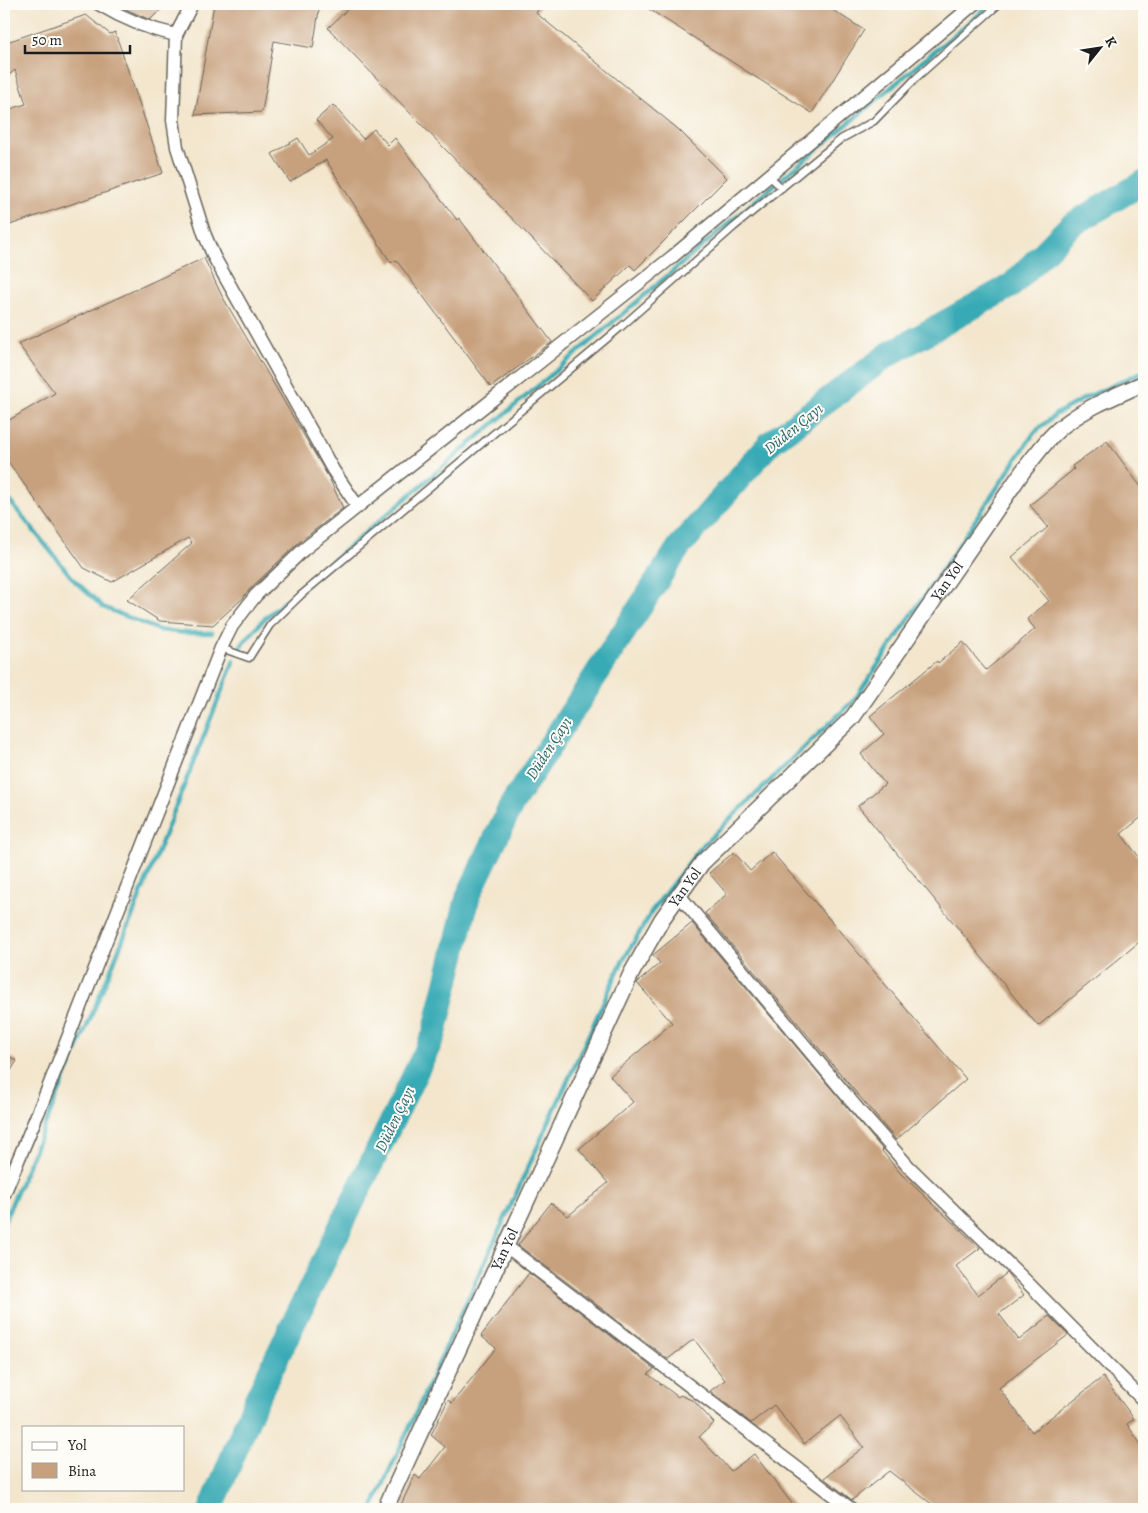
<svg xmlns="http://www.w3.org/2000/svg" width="1148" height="1513" viewBox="0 0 1148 1513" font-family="Alegreya,serif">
<rect width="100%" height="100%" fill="#fdfcf7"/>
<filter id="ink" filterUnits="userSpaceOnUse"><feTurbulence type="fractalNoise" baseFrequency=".02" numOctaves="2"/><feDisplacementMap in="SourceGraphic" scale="10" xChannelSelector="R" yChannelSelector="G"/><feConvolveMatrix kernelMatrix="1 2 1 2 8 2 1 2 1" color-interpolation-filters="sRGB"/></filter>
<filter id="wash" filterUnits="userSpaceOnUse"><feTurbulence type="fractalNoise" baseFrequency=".0096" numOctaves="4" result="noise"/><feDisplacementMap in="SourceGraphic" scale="20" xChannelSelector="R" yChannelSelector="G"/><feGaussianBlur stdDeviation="1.12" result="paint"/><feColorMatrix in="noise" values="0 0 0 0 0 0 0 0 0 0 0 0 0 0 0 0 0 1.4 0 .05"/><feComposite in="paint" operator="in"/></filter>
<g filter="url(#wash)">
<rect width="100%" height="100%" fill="#f3e6cd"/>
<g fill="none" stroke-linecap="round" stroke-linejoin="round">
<!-- stream -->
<path stroke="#39aab5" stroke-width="4.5" d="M 4,494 L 74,580 L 103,607 L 159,630 L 186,633 L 212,633
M 239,648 L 263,620 L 754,202 L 991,4
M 4,1222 L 114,962 L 234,660
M 372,1509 L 621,964 L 654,908 L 702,846 L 855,699 L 1034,433 L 1056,414 L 1085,398 L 1144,371"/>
<!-- river -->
<path stroke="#39aab5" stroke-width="25" d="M 211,1509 L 255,1402 L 434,1035 L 468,896 L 512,804 L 679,547 L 770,443 L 889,354 L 1012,285 L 1070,226 L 1144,182"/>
</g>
<g id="blocks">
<!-- building -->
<path fill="#c7a07d" d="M 115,4 L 166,4 L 150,20 Z
M 214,4 L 320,4 L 313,48 L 274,41 L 262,112 L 195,115 Z
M 353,4 L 542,4 L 536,13 L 678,129 L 727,178 L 635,270 L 630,265 L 592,301 L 328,28 Z
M 641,4 L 823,4 L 864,30 L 812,113 Z
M 86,15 L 110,34 L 115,32 L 163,173 L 4,227 L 4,111 L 26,104 L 15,70 L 4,79 L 4,43 Z
M 333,105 L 363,139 L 374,129 L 388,145 L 395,138 L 457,220 L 459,218 L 552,342 L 491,387 L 396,260 L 391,263 L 326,160 L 290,182 L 272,154 L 298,138 L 309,155 L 333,139 L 316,120 Z
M 204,258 L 222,296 L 329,478 L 343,508 L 297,544 L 250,589 L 242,599 L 213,625 L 160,621 L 127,600 L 192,543 L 188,538 L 112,582 L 84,568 L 4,456 L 4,423 L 55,393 L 18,344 Z
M 1107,441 L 1144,491 L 1144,636 L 1139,640 L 1144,647 L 1144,815 L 1121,834 L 1144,863 L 1144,938 L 1038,1026 L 858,806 L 885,784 L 861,754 L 884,734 L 870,716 L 937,661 L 938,663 L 963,642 L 986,670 L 1035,629 L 1027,619 L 1049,601 L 1012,557 L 1048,527 L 1030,505 L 1074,469 L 1072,466 Z
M 734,852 L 750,871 L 772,852 L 966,1079 L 896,1140 L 705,913 L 727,894 L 709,873 Z
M 692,923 L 883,1150 L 882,1151 L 901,1174 L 980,1248 L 956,1266 L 978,1295 L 1007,1273 L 1024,1295 L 999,1314 L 1019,1340 L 1049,1316 L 1068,1335 L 999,1388 L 1032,1432 L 1103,1377 L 1134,1419 L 1127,1424 L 1144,1449 L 1144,1509 L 938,1509 L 889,1471 L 852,1500 L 824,1478 L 864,1447 L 840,1416 L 804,1444 L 774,1405 L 751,1423 L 710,1391 L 725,1380 L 694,1339 L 668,1359 L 518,1245 L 551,1203 L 568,1216 L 608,1183 L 579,1149 L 633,1102 L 610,1076 L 672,1023 L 637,983 L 660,963 L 653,955 Z
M 4,1053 L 17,1061 L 4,1081 Z
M 529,1273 L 654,1369 L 648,1374 L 678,1397 L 680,1395 L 694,1401 L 714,1423 L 699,1437 L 731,1471 L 754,1454 L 796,1509 L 399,1509 L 415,1475 L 420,1479 L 445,1447 L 431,1435 L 448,1400 L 452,1403 L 496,1348 L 481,1336 Z"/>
</g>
</g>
<g filter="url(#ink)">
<use href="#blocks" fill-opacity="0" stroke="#67635a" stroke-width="1"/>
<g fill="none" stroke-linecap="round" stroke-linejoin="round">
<defs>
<path id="service" d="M 769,176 L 782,188
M 221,648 L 249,658 L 270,625 L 301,595 L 621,327 L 734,227 L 841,139 L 874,121 L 916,78 L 999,4"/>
<path id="minor" d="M 99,4 C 124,19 147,29 176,35
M 192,4 L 176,35 L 173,120 L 177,147 L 204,233 L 214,257 L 333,470 L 358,507
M 679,895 L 863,1115 L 908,1166 L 1025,1280 L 1144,1401
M 4,1194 L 47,1091 L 221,648 L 232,626 L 256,595 L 303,550 L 672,257 L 974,4
M 506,1246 L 851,1509"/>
<g id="tertiary">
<path id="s1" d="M 385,1509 L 631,974 L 662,919 L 702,863 L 853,717 L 1023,471 C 1037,454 1050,434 1068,422 C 1091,405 1118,395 1144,383"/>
</g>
</defs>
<!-- service casing -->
<use href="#service" stroke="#67635a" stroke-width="9"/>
<!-- minor casing -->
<use href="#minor" stroke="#67635a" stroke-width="15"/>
<!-- tertiary casing -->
<use href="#tertiary" stroke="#67635a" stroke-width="18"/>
<!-- service -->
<use href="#service" stroke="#fff" stroke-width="6"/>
<!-- minor -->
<use href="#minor" stroke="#fff" stroke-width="12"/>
<!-- tertiary -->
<use href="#tertiary" stroke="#fff" stroke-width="15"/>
</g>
</g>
<g text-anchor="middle" stroke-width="4" stroke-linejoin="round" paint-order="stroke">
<!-- street labels -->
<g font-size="15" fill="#1c1c1c" stroke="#fdfcf7">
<text dy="5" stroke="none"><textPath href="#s1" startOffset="1096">Yan Yol</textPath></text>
<text dy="5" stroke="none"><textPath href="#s1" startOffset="691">Yan Yol</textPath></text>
<text dy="5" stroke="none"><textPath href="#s1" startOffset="286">Yan Yol</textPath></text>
</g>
<!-- water labels -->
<g font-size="16" font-style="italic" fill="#2a6368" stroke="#fdfcf7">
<text transform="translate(793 428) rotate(-39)" y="6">Düden Çayı</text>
<text transform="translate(548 748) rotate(-57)" y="6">Düden Çayı</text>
<text transform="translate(394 1119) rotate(-64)" y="6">Düden Çayı</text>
</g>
</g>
<!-- margin -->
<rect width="1148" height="1513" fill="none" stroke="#fdfcf7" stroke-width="20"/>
<!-- legend -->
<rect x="22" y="1426" width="162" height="65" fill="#fdfcf7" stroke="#a3a29f"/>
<rect x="32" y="1442" width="25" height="8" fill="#ffffff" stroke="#a3a29f"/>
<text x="68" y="1450" font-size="15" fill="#1c1c1c">Yol</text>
<rect x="32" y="1463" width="25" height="15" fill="#c7a07d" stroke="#a3a29f"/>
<text x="68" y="1476" font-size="15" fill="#1c1c1c">Bina</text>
<!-- north arrow -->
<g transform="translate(1100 48) rotate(60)" stroke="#fdfcf7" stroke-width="4" paint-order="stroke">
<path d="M0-4L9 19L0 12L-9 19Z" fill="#1c1c1c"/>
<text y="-8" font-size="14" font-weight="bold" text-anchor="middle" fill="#1c1c1c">K</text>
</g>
<!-- scale -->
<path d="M25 45v8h105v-8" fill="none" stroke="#1c1c1c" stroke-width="2.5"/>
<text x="32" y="45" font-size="15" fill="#1c1c1c" stroke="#fdfcf7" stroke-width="4" paint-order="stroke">50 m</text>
</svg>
